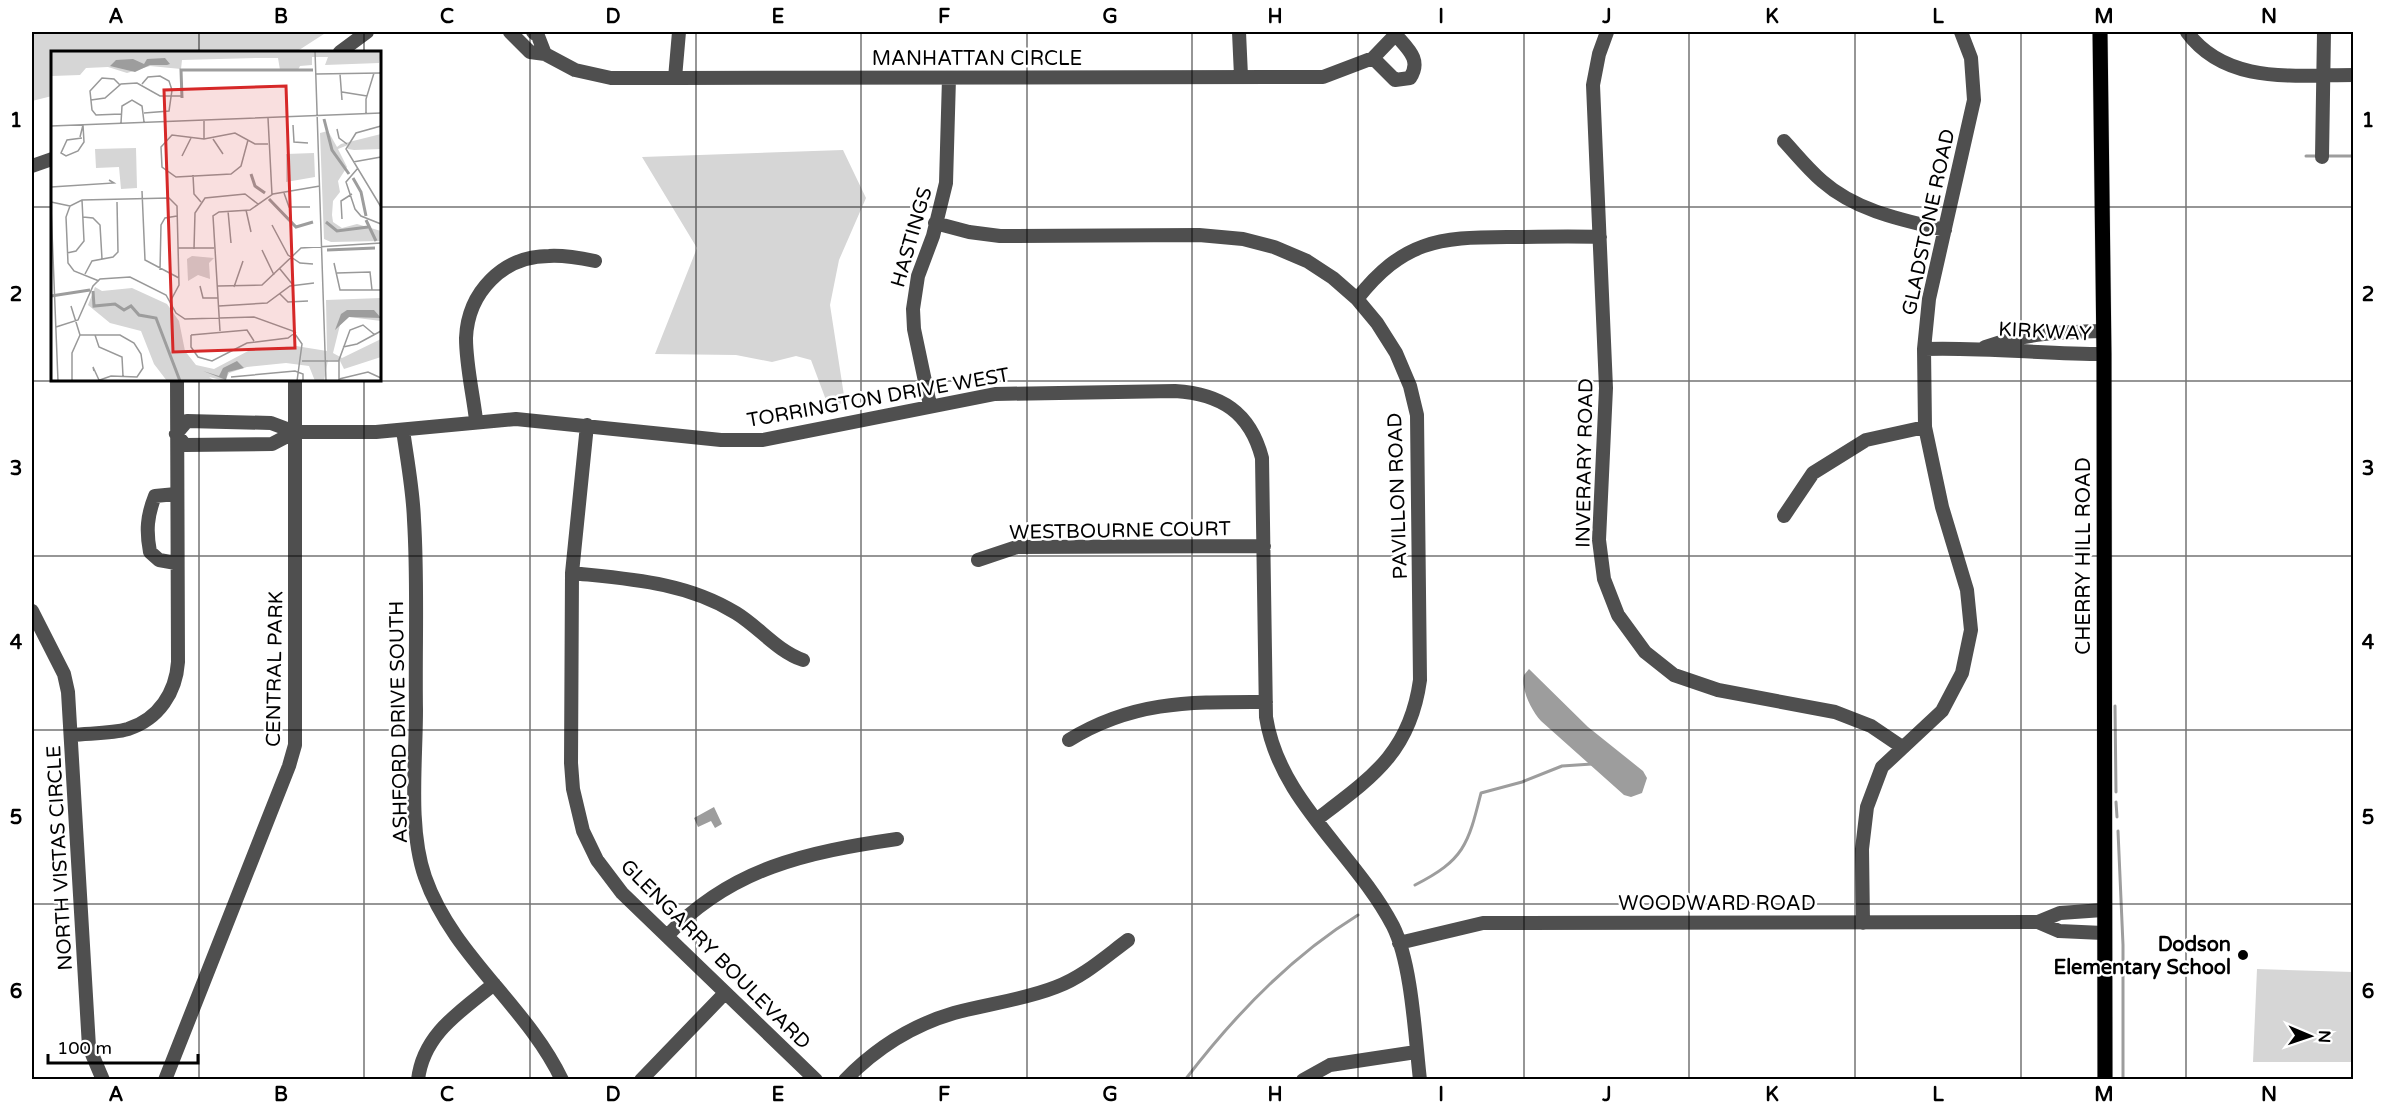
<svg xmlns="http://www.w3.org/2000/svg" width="2385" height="1111" viewBox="0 0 2385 1111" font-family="'Varela Round',sans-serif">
<rect width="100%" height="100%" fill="#fff"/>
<!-- green -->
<path fill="#d6d6d6" d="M 32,32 L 327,32 L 296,52 L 52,52 L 52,96 L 32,101 Z
M 843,150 L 866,198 L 839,260 L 830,305 L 845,402 L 829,408 L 811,360 L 796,356 L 772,362 L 736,355 L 655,354 L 697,248 L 642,157 Z
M 2257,969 L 2353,972 L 2353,1062 L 2253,1062 Z"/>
<!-- water -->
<path fill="#9d9d9d" d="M 1529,669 L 1588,727 L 1643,771 L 1647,778 L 1642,793 L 1631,797 L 1624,795 L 1541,721 C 1531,710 1521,690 1524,675 Z
M 714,807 L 722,824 L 715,828 L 711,821 L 698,827 L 694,818 Z"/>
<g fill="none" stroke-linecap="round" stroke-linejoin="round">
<!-- stream -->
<path stroke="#9d9d9d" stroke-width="3" d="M 2306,156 L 2319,156
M 2326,156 L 2354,156
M 2115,706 L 2116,792
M 2116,802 L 2117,817
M 2118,831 L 2123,945 L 2123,1080
M 1415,885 C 1464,860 1468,845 1481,793 L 1522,782 L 1562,766 L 1592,764
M 1185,1080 C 1233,1017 1290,957 1358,915"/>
<defs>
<path id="major" d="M 2100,32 L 2104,354 L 2105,1080"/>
</defs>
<!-- major casing -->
<use href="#major" stroke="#dbdbdb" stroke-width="16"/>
<!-- minor -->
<path stroke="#4f4f4f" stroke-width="14" d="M 510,32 L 530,52 L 545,54 L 575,70 L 611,78 L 675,78 L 1323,77 L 1373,58 L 1398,32
M 533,32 L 538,36 L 545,54
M 1239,32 L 1241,76
M 1607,32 L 1599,54 L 1593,85 L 1606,388 L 1599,540 L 1604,579 L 1618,615 L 1645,652 L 1674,675 L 1718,690 L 1835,712 L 1871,726 L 1902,747
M 2187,32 C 2226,85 2294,75 2354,75
M 340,52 L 367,32
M 1373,58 L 1395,80 L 1410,78 C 1422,60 1408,49 1396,35
M 675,78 L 679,32
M 1784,141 C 1796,154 1808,169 1822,181 C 1856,211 1902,220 1945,230
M 2322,157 L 2324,32
M 32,166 L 52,159
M 935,223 L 969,232 L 1000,236 L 1199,235 L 1243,239 L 1274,247 L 1307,261 L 1333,278 L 1357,299 L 1377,323 L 1396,353 L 1410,386 L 1417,415 L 1420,680 C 1410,753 1371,778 1316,820
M 1357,299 C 1403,241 1438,237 1507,237 C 1538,237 1569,236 1600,237
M 1985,347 C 2025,333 2062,332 2103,331
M 1924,349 C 1984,347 2044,354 2104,354
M 930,405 L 914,329 L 913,309 L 918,276 L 933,236 L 946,183 L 949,78
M 476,420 C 473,394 466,365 466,338 C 468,292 503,256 549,256 C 564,255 580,258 595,261
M 587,425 L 572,573 L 571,763 L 573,789 L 583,831 L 597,860 L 622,893 L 816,1080
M 403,430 C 407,459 413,490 414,520 C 418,583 415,647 416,710 C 416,762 408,828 425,877 C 452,955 527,1006 562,1080
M 295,432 L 272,444 L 185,445 L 176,434 L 187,421 L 271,423 L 295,432 L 376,432 L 516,419 L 721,440 L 763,440 L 995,394 L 1175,391 C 1221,394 1250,412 1262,458 L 1266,717 C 1279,801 1355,853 1393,926 C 1412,964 1415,1037 1420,1080
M 176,494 L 155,496 C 147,516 146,531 150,552 L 159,560 L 176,563
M 1784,516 L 1813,473 L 1866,440 L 1925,427
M 978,560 L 1017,547 L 1264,546
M 572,573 C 629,579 686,582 736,613 C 759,627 777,651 803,660
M 32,611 L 64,674 L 68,692 L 89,1047 L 103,1080
M 72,735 C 89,733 111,734 128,729 C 159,719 176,692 178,662 L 177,380
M 1069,740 C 1134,700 1192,702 1266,702
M 2038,922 L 2059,931 L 2103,933
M 1863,923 L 1862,849 L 1867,807 L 1882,767 L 1942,711 L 1962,673 L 1971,630 L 1967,590 L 1942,507 L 1925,427 L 1924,349 L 1929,299 L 1974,100 L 1971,58 L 1961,32
M 667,936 C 731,868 807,852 897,839
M 1399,943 L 1483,923 L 2038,922 L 2060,913 L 2103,910
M 165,1080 L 289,766 L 295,745 L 295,380
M 418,1080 C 423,1034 461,1011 494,984
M 641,1080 L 725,993
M 845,1080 C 875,1049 913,1025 954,1013 C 987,1004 1023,1000 1056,987 C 1083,977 1105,957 1128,940
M 1303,1080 L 1330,1065 L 1416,1052"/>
<!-- major -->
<use href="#major" stroke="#000" stroke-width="15"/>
</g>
<!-- grid -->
<path fill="none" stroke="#000" stroke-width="1.5" stroke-opacity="0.55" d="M 199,32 L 199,52M 364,32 L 364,52M 530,32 L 530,1080M 696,32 L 696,1080M 861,32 L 861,1080M 1027,32 L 1027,1080M 1192,32 L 1192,1080M 1358,32 L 1358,1080M 1524,32 L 1524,1080M 1689,32 L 1689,1080M 1855,32 L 1855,1080M 2021,32 L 2021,1080M 2186,32 L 2186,1080M 32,207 L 52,207M 380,207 L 2354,207M 199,380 L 199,1080M 364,380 L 364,1080M 32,381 L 2354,381M 32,556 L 2354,556M 32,730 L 2354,730M 32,904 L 2354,904"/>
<!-- markers -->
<circle fill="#000" stroke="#fff" stroke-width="2" cx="2243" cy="955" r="6"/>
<g text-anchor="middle" stroke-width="5" stroke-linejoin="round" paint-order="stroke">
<!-- street labels -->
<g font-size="20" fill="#000" stroke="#fff">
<text x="977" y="65">MANHATTAN CIRCLE</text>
<text transform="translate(1928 222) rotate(-78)" y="7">GLADSTONE ROAD</text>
<text transform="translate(911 237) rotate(-74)" y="7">HASTINGS</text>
<text transform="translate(2045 331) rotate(3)" y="7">KIRKWAY</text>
<text transform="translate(878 397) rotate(-10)" y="7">TORRINGTON DRIVE WEST</text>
<text transform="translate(1584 463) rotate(-89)" y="7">INVERARY ROAD</text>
<text transform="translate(1397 496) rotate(-92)" y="7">PAVILLON ROAD</text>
<text transform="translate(1120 530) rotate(-1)" y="7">WESTBOURNE COURT</text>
<text transform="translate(2083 556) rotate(-90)" y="7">CHERRY HILL ROAD</text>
<text transform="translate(274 669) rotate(-89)" y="7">CENTRAL PARK</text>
<text transform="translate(398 722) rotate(-91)" y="7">ASHFORD DRIVE SOUTH</text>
<text transform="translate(59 858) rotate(-93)" y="7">NORTH VISTAS CIRCLE</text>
<text x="1717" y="910">WOODWARD ROAD</text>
<text transform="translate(716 954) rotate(45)" y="7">GLENGARRY BOULEVARD</text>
</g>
<!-- poi labels -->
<g font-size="20" font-weight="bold" fill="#000" stroke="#fff" text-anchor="end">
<text x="2231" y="951">Dodson<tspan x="2231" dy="23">Elementary School</tspan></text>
</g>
</g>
<!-- overview -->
<g transform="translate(51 51)">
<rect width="330" height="330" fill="#fff"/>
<path d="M 0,0 L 330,0 L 330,2 L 328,12 L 274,14 L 277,6 L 261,6 L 261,14 L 249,15 L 247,19 L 229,19 L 227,7 L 205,7 L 131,9 L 130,18 L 99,15 L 76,22 L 57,16 L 35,17 L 29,24 L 1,25 ZM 277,80 L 286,96 L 290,93 L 330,83 L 330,98 L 303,99 L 297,98 L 297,94 L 287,98 L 296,116 L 287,130 L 289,141 L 282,150 L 281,164 L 282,171 L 291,177 L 306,173 L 330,180 L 330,190 L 280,191 L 273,188 L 269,82 ZM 85,97 L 86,137 L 70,138 L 68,116 L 45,117 L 44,98 ZM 263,102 L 264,126 L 235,131 L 235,103 ZM 141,205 L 163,207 L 158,212 L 159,228 L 147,224 L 137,230 L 136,208 ZM 44,236 L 51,240 L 81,237 L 116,253 L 128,270 L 134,300 L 145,314 L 163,318 L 199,299 L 245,295 L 276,300 L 275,249 L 330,247 L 330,270 L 298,266 L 289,274 L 282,302 L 291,307 L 330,288 L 330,306 L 293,318 L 289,310 L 277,309 L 273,330 L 264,330 L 258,315 L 235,312 L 196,316 L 178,322 L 174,330 L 158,326 L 164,330 L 116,330 L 103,313 L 90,280 L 59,272 L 37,254 Z" fill="#d6d6d6"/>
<path d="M 114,7 L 119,13 L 116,14 L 99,14 L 84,21 L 59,15 L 65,9 L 82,8 L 93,13 L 96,8 ZM 296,259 L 323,259 L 330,267 L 298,266 L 284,279 L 290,263 ZM 186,310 L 193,317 L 177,321 L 175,329 L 152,320 L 168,325 L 172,317 Z" fill="#9d9d9d"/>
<path fill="none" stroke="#9d9d9d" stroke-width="3" d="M 131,47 L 130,19 L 262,19M 273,68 L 281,99 L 298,123M 200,123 L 204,135 L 214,142M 302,127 L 310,141 L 315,165M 218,148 L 245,176 L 262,171M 315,169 L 325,190M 275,171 L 286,180 L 317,176M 276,199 L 324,197M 42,240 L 43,255 L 64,253 L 73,259 L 80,255 L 88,264 L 105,267 L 129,330M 0,245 L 39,239"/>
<path fill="none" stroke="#999" stroke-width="1.5" d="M 264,0 L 275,330M 265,23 L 330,22M 289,23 L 291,49M 91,33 L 97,26 L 109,25 L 118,30 L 121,39 L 118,60 L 93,62M 69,34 L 63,28 L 51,27 L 39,40 L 41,59 L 45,64 L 70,63M 291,41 L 316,45M 40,49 L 54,47 L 70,33 L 86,32 L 109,45 L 131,45M 315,63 L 315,48 L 323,22M 217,67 L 221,144M 153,69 L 153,88M 70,72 L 71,55 L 81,49 L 91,55 L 93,71M 242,74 L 243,91 L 257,92M 0,75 L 330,62M 330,75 L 305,82 L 295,98 L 330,156M 286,78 L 288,87 L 296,93M 29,86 L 32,74 L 33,91 L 27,100 L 15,105 L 10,102 L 16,89 L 31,87M 162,88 L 172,103M 197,89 L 190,115 L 180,123 L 125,126 L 111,116 L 110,96 L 121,84 L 153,88 L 184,82 L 204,93 L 217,93M 131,105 L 140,87M 302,111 L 330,106M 307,117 L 295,131 L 304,158 L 310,165 L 330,173M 142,124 L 143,143 L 150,151M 0,136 L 63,132 L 58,129M 91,140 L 94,209 L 128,227M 233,142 L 238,156 L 259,156M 0,151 L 19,155M 0,156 L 7,330M 195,159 L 200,181M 177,160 L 180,192M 32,166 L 42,167 L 49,174 L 51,208M 291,168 L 290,150 L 301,143M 221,174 L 237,204 L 249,212 L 262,213M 127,197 L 163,197M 143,198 L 144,162 L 154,147 L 194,143 L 207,153M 211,199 L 223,224M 16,202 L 25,200 L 33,190 L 31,149M 283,212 L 289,239 L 330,239M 229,218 L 242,234M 109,219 L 110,174 L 114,167 L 126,165M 286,222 L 319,221 L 321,239M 34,223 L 41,210 L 62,206 L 67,201 L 66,151M 48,230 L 23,220 L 17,212 L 15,166 L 19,155 L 31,149 L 118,147 L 126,155 L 128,234 L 120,249M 149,235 L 152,247 L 167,247M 167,235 L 211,234 L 250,197 L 330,192M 183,236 L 192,210M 229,243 L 237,251 L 257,250M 20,255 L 29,284 L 21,302 L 21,330M 168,255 L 216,252 L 239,235 L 263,232M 5,276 L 27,269 L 42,235 L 49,228 L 79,226 L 115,244 L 125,262 L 134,268 L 203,266 L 242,280 L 251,293 L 246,330M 169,280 L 162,165 L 168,161 L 199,159 L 222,143 L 269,135M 29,284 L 69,284 L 83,292 L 90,303 L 92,317 L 86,326 L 60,325 L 46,330M 44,284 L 48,296 L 71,306 L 72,325M 140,284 L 140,296 L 147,306 L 161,310 L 196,292 L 237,287 L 245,281M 140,284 L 196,279 L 203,290M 292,296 L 306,293 L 330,280M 251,310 L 288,310M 43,320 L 42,316 L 48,329M 180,326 L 244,320 L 252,323 L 252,330M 288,328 L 317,321 L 330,327M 288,330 L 288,309 L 299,279 L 312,274 L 324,284"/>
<path fill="#d62828" fill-opacity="0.15" stroke="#d62828" stroke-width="3" d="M 235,35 L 244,297 L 122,301 L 113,39 Z"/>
<rect width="330" height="330" fill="none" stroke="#000" stroke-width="3"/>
</g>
<!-- border -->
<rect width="2385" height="1111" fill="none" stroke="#ffffff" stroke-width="66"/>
<!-- north arrow -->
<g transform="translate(2310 1036) rotate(92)" stroke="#ffffff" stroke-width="4.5" paint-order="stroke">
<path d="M0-4.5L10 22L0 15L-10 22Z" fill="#000000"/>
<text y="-9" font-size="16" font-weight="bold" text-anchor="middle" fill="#000000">N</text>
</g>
<!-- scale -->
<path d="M48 1054v9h150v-9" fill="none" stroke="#000000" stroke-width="3"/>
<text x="57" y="1054" font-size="18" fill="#000000" stroke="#ffffff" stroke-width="4.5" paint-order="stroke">100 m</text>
<rect x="33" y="33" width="2319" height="1045" fill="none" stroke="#000" stroke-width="2"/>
<g font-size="20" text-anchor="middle" font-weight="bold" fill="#000">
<text x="116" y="23">A</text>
<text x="281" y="23">B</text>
<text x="447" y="23">C</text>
<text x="613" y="23">D</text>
<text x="778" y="23">E</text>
<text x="944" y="23">F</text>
<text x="1110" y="23">G</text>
<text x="1275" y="23">H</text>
<text x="1441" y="23">I</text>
<text x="1607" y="23">J</text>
<text x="1772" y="23">K</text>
<text x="1938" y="23">L</text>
<text x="2104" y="23">M</text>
<text x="2269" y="23">N</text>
<text x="16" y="127">1</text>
<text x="2368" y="127">1</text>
<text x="16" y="301">2</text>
<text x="2368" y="301">2</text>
<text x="16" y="475">3</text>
<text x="2368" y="475">3</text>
<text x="16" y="649">4</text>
<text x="2368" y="649">4</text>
<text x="16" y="824">5</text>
<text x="2368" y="824">5</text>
<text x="16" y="998">6</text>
<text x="2368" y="998">6</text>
<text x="116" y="1101">A</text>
<text x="281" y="1101">B</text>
<text x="447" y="1101">C</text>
<text x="613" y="1101">D</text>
<text x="778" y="1101">E</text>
<text x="944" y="1101">F</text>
<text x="1110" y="1101">G</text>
<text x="1275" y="1101">H</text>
<text x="1441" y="1101">I</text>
<text x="1607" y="1101">J</text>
<text x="1772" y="1101">K</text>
<text x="1938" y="1101">L</text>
<text x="2104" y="1101">M</text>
<text x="2269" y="1101">N</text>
</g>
</svg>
